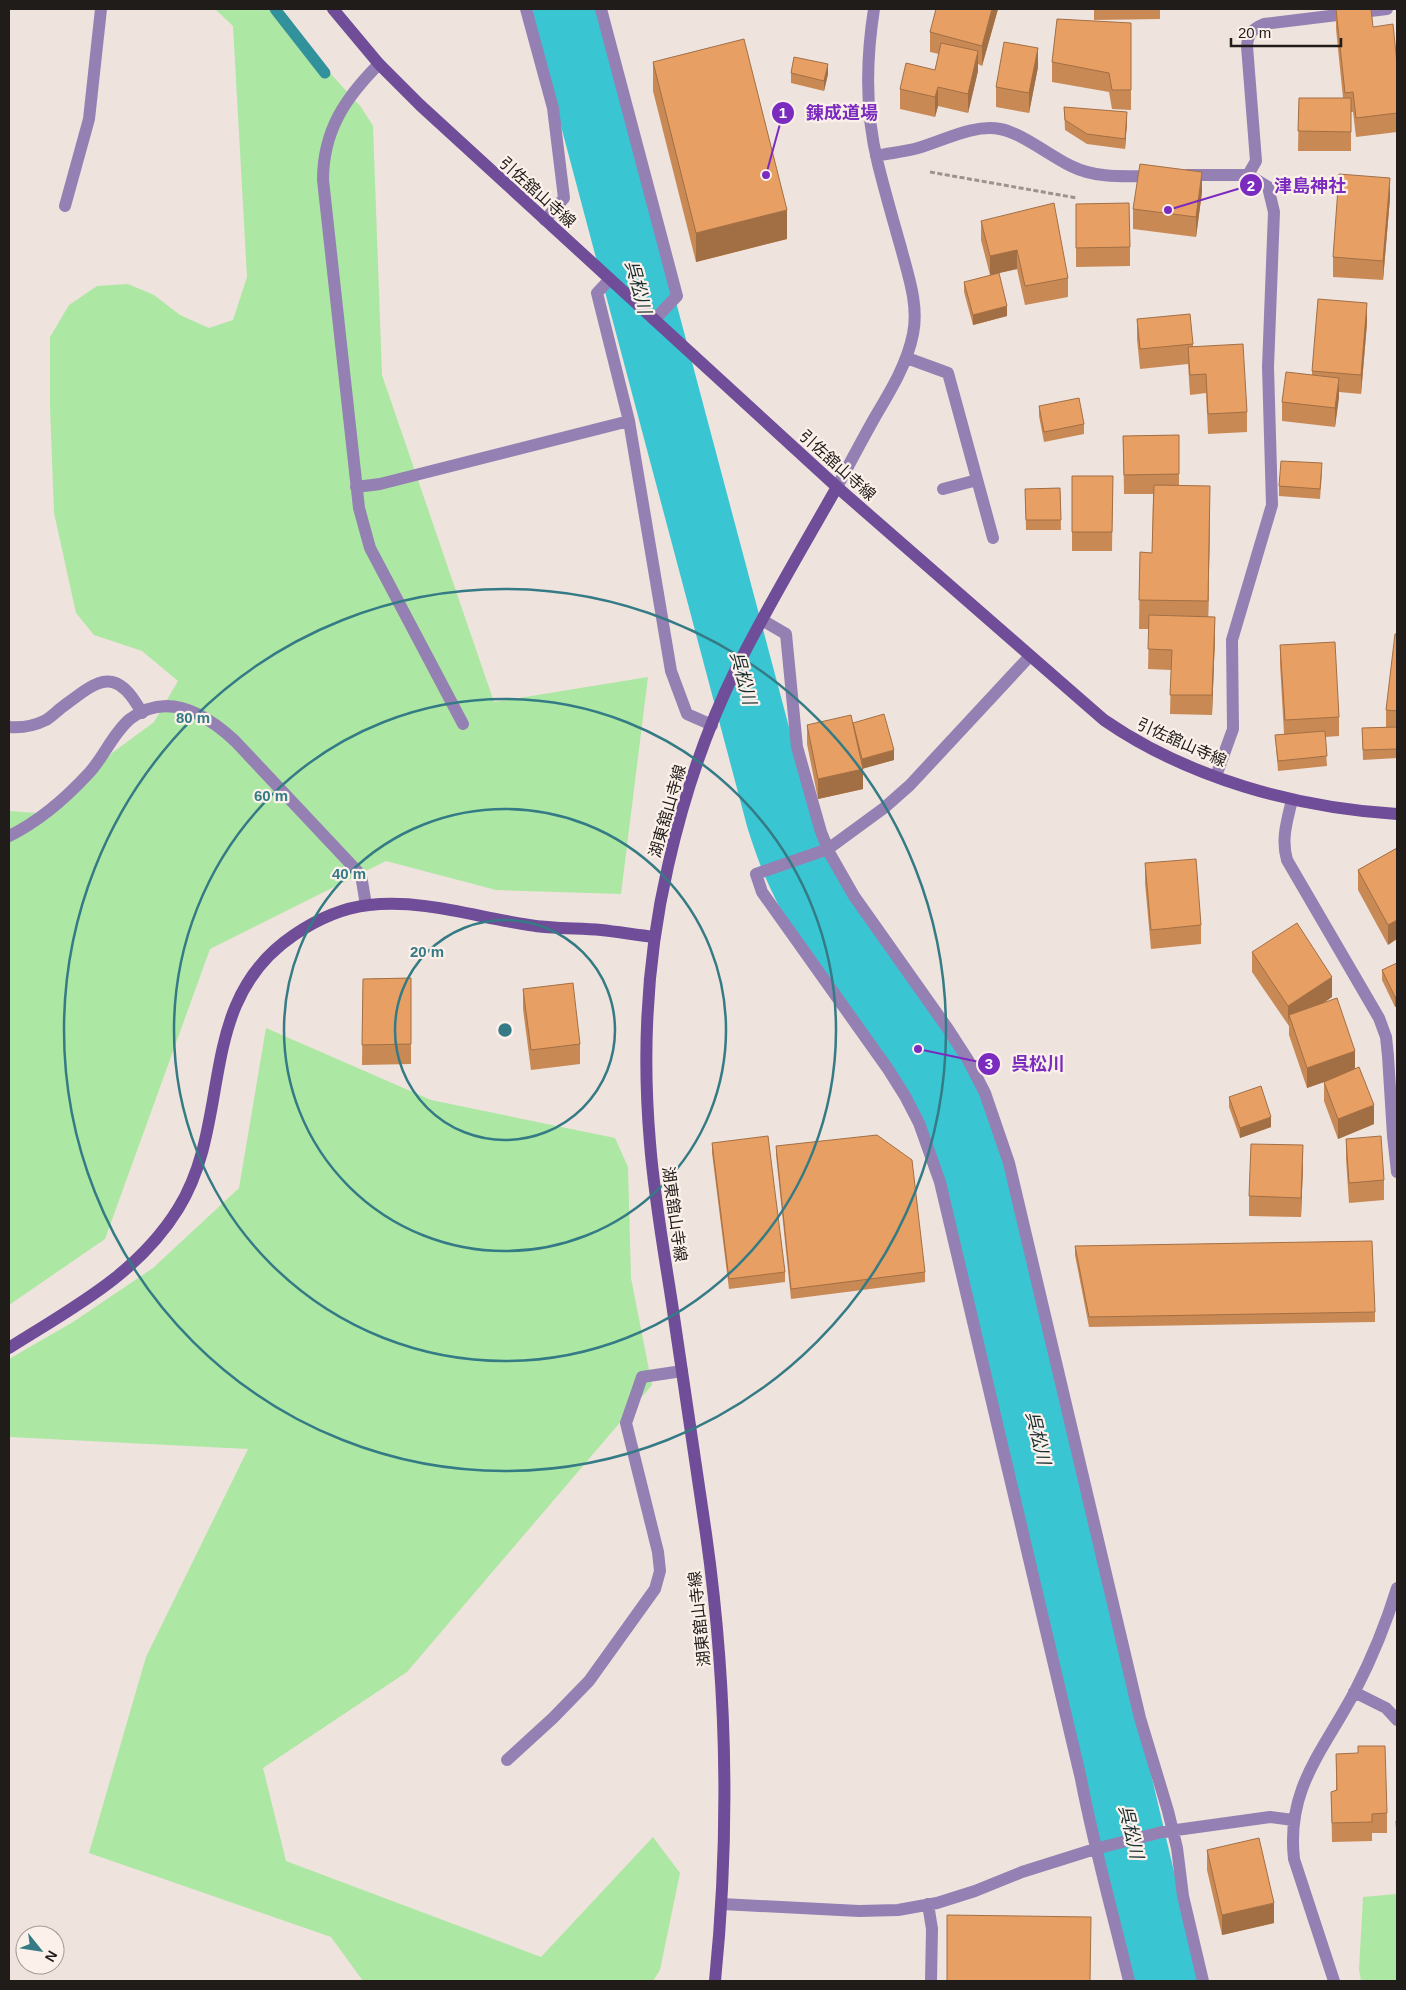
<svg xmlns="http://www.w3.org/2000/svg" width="1406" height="1990" viewBox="0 0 1406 1990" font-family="Arial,'Noto Sans JP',sans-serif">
<rect width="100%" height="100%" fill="#efe3dd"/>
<!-- green -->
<path fill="#ade7a4" d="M 215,9 L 279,9 L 309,50 L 361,107 L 373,126 L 382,375 L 494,702 L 648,677 L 621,894 L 496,890 L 386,861 L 210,949 L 105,1239 L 9,1305 L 9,811 L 53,814 L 112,753 L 154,722 L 178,681 L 142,651 L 94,635 L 76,613 L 54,513 L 50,408 L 50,337 L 69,305 L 97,286 L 128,284 L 154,295 L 180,315 L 209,328 L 233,320 L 247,277 L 233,26 Z
M 266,1028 L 431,1100 L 615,1138 L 628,1167 L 631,1278 L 652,1385 L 407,1672 L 263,1768 L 286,1861 L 541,1957 L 653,1837 L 680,1873 L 660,1970 L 653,1981 L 363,1981 L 331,1937 L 89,1853 L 146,1657 L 248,1449 L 9,1437 L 9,1359 L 73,1322 L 153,1268 L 239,1188 Z
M 1397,1894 L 1397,1981 L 1361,1981 L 1359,1970 L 1363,1897 Z"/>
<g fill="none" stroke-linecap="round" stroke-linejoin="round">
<!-- stream -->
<path stroke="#32929c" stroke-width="11" d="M 275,9 L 325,73"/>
<!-- river -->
<path stroke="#3ac5d3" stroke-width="66" d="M 564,9 L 779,818 C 787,844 796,868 809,892 C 845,957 899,1013 936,1078 C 953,1108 965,1140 975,1173 L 1166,1981"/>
<!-- path -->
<path stroke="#9c938f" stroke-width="3" stroke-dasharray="5 2.5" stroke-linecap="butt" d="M 930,172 L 1077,198"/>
<!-- lane -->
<path stroke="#9580b3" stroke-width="12" d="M 65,206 L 89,119 L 101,9
M 9,727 C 21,728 34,726 46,720 C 51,717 56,712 61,708 C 97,681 115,663 142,713
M 507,1760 L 553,1718 L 589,1681 L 655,1589 L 660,1571 L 658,1552 L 626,1423 L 642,1377 L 682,1371"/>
<!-- street -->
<path stroke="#9580b3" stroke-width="12" d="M 526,9 L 553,108 L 564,198 L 545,220
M 601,9 L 677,296 L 654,320
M 379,64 C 345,98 323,131 323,180 L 359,508 L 370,548 L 463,724
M 876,156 C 890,153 904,152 918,148 C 943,141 973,124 1000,129 C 1022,133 1050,156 1071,166 C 1097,179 1126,176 1154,176
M 1187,175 L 1248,175 L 1268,187 L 1274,212 L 1268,367 L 1272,505 L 1232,640 L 1233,729 L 1216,776
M 1248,175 L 1256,161 L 1247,46 C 1248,34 1252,29 1264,24 L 1387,9
M 610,279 L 597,293 L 629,421 L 671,671 L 687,714 L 712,725
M 907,358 L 948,373 L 993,538
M 356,487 L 380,484 L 629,421
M 837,487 C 850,463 862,440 875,417 C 891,390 907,364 913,334 C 919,305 908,275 901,248 C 893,220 885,192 878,164 C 865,113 866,60 874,9
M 943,489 L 977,480
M 762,620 L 786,634 L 797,747 L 821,832 L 830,854 L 854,896 L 948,1029 L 968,1060 L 985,1093 L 1009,1163 L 1140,1718 L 1168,1811 L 1177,1848 L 1183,1896 L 1203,1981
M 1030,656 L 910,785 L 884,808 L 828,849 L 756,874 L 762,892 L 888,1069 L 905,1096 L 919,1123 L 940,1182 L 1081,1779 C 1094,1847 1113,1914 1129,1981
M 1292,800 C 1287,821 1281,839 1287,860 L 1379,1018 L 1386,1037 L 1388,1056 L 1393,1136 L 1397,1172
M 9,836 C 40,821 65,799 89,773 C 104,757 113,733 130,719 C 167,691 206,714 235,741 L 361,875 L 366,905
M 1354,1692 L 1386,1708 L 1397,1720
M 722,1904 L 859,1911 L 898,1910 L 937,1903 L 975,1891 L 1022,1872 L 1095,1849 L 1162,1832 L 1270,1817 L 1293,1820
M 928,1904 L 932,1929 L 931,1981
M 1334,1981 L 1294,1859 C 1286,1788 1324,1750 1355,1691 C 1372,1658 1386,1624 1397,1588"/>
<!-- secondary -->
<path stroke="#6f4d98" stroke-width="12" d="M 333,9 L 379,64 L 420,105 L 837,487 L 1104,720 C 1188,778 1296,808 1397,814
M 9,1348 C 72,1308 137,1275 178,1209 C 234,1119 194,1002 294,935 C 316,920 342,908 369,905 C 423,899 476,917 529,925 C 553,929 577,928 601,930 C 619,932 637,935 655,937
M 715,1981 C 730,1832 727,1682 706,1534 C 695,1455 682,1376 671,1297 C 663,1246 654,1195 650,1143 C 642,1051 647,957 668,866 C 683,799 705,732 736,669 C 767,607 803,547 837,487"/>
</g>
<!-- wall -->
<path fill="#c88955" d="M 998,9 L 982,66 L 978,64 L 978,71 L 968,113 L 938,106 L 935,117 L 900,109 L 900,89 L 935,70 L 939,54 L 930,52 L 930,32 Z
M 1094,9 L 1160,9 L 1160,19 L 1094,20 Z
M 1336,9 L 1373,27 L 1397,64 L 1397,132 L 1356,137 L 1353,112 L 1351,112 L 1351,151 L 1298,151 L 1299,98 L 1343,98 L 1336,29 Z
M 1131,23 L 1131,110 L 1112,109 L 1109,92 L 1052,82 L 1052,62 Z
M 653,62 L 787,239 L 696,262 L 653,91 Z
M 1038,67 L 1029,113 L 996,107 L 996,87 Z
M 791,73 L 828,74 L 824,91 L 791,83 Z
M 1064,107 L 1127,122 L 1125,149 L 1087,144 L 1065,130 Z
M 1202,192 L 1196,237 L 1133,229 L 1133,209 Z
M 1390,198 L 1383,280 L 1333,277 L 1333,257 Z
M 1076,204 L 1130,247 L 1130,266 L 1076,267 Z
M 981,221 L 1068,278 L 1068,297 L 1025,305 L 1017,269 L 990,275 L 981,240 Z
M 964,282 L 1007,316 L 973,325 L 964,292 Z
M 1137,319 L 1193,344 L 1193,347 L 1247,412 L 1247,432 L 1208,434 L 1206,393 L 1190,395 L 1188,364 L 1140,369 L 1137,339 Z
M 1367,323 L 1361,394 L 1339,392 L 1335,427 L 1282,421 L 1282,402 L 1312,375 L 1312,371 Z
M 1039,406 L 1084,424 L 1084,434 L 1044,442 L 1039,416 Z
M 1179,435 L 1179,485 L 1210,514 L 1208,617 L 1215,636 L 1212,715 L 1170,714 L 1171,670 L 1148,669 L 1149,629 L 1139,629 L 1140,552 L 1152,553 L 1153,494 L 1124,494 L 1123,436 Z
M 1322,473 L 1320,499 L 1279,496 L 1279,486 Z
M 1072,476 L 1113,476 L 1112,551 L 1072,551 Z
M 1060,488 L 1061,530 L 1026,530 L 1025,489 Z
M 1397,634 L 1397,758 L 1363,760 L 1362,728 L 1386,727 L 1386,710 Z
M 1280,645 L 1339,717 L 1339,736 L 1325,737 L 1327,766 L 1278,771 L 1275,735 L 1284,734 L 1280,664 Z
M 853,723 L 894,760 L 863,768 L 863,789 L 818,799 L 807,744 L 807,725 Z
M 1397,848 L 1388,945 L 1358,890 L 1358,870 Z
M 1145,863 L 1201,925 L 1201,944 L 1151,949 L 1145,883 Z
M 1252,952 L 1332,997 L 1322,1004 L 1355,1069 L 1374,1124 L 1338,1139 L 1324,1101 L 1324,1082 L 1307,1088 L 1289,1035 L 1289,1026 L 1252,972 Z
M 1397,963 L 1397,1006 L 1395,1007 L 1382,980 L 1382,970 Z
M 411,978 L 411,1064 L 362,1065 L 363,979 Z
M 523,989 L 580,1044 L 580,1064 L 531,1070 L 523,1009 Z
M 1229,1097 L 1271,1127 L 1240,1138 L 1229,1107 Z
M 1346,1139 L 1384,1180 L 1384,1200 L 1349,1203 L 1346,1159 Z
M 712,1143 L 785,1272 L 785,1282 L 729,1289 L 712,1153 Z
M 776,1146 L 925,1272 L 925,1282 L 791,1299 L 776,1155 Z
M 1303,1165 L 1301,1217 L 1249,1216 L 1249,1196 Z
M 1075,1246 L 1375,1312 L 1375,1322 L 1089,1327 L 1075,1255 Z
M 1336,1754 L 1387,1813 L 1387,1833 L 1372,1833 L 1372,1841 L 1332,1842 L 1331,1792 L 1336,1790 Z
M 1396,1821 L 1397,1821 L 1397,1857 L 1396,1840 Z
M 1207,1850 L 1274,1923 L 1222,1935 L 1207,1870 Z"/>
<!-- shaded-wall -->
<path fill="#a26f45" d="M 992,9 L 998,9 L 982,66 L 982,46 Z
M 1038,48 L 1038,67 L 1029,113 L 1029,93 Z
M 978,51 L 978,71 L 968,113 L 968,94 Z
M 828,64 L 828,74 L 824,91 L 824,81 Z
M 938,87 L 938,106 L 935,117 L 935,97 Z
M 1127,112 L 1127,122 L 1125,149 L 1125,139 Z
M 1202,172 L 1202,192 L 1196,237 L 1196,217 Z
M 1390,178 L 1390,198 L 1383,280 L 1383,261 Z
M 787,210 L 787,239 L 696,262 L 696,233 Z
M 1017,250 L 1017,269 L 990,275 L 990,256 Z
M 1367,303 L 1367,323 L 1361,394 L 1361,375 Z
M 1007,306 L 1007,316 L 973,325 L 973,315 Z
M 1339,378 L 1339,398 L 1335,427 L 1335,408 Z
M 1210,486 L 1210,514 L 1208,629 L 1208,601 Z
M 1215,617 L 1215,636 L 1212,715 L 1212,695 Z
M 894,750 L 894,760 L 862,769 L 862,759 Z
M 863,769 L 863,789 L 818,799 L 818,779 Z
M 1397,920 L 1397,939 L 1388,945 L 1388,925 Z
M 1332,977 L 1332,997 L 1292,1024 L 1289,1015 L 1288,1026 L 1288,1006 Z
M 1397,996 L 1397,1006 L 1395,1007 L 1395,997 Z
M 1355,1051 L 1355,1071 L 1307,1088 L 1307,1068 Z
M 1374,1105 L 1374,1124 L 1338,1139 L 1338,1119 Z
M 1271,1117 L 1271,1127 L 1240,1138 L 1240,1128 Z
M 1303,1145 L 1303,1165 L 1301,1217 L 1301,1198 Z
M 1274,1903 L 1274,1923 L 1222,1935 L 1222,1915 Z"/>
<!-- building -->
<path fill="#e89f63" stroke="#a26f45" d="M 936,9 L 992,9 L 982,46 L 930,32 Z
M 1336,9 L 1371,9 L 1373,27 L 1393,24 L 1397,64 L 1397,113 L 1356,118 L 1353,92 L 1345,93 Z
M 1057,19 L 1131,23 L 1131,90 L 1112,90 L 1109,73 L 1052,62 Z
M 744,39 L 787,210 L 696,233 L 653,62 Z
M 1004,42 L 1038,48 L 1029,93 L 996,87 Z
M 941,43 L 978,51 L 968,94 L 938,87 L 935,97 L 900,89 L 906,63 L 935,70 Z
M 794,57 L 828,64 L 824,81 L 791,73 Z
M 1299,98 L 1351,98 L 1351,132 L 1298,131 Z
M 1064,107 L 1127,112 L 1125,139 L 1087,134 L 1065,120 Z
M 1140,164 L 1202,172 L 1196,217 L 1133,209 Z
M 1339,174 L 1390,178 L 1383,261 L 1333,257 Z
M 1054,203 L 1068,278 L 1025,286 L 1017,250 L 990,256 L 981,221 Z
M 1129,203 L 1130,247 L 1076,248 L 1076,204 Z
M 999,273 L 1007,306 L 973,315 L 964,282 Z
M 1318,299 L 1367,303 L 1361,375 L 1312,371 Z
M 1190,314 L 1193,344 L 1140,349 L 1137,319 Z
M 1243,344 L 1247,412 L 1208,414 L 1206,374 L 1190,375 L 1188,347 Z
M 1286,372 L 1339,378 L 1335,408 L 1282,402 Z
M 1079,398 L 1084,424 L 1044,432 L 1039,406 Z
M 1179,435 L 1179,474 L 1124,475 L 1123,436 Z
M 1281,461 L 1322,463 L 1320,489 L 1279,486 Z
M 1072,476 L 1113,476 L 1112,532 L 1072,532 Z
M 1154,485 L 1210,486 L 1208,601 L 1139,600 L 1140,552 L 1152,553 Z
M 1060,488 L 1061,520 L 1026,520 L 1025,489 Z
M 1149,615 L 1215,617 L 1212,695 L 1170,695 L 1172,650 L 1148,649 Z
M 1395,634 L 1397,634 L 1397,711 L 1386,710 Z
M 1335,642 L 1339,717 L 1285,720 L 1280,645 Z
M 884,714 L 894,750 L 862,759 L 853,723 Z
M 851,715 L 863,769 L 818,779 L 807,725 Z
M 1397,727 L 1397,749 L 1363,750 L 1362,728 Z
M 1325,731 L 1327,756 L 1278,761 L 1275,735 Z
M 1397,848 L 1397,920 L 1388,925 L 1358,870 Z
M 1196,859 L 1201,925 L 1151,930 L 1145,863 Z
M 1297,923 L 1332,977 L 1288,1006 L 1252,952 Z
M 1397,963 L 1397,996 L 1395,997 L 1382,970 Z
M 411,978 L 411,1044 L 362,1045 L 363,979 Z
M 573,983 L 580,1044 L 531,1050 L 523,989 Z
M 1337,998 L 1355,1051 L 1307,1068 L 1289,1015 Z
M 1359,1067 L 1374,1105 L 1338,1119 L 1324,1082 Z
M 1261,1086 L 1271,1117 L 1240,1128 L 1229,1097 Z
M 877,1135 L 912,1160 L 925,1272 L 791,1289 L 776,1146 Z
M 768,1136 L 785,1272 L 729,1279 L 712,1143 Z
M 1381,1136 L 1384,1180 L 1349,1183 L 1346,1139 Z
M 1251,1144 L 1303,1145 L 1301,1198 L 1249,1196 Z
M 1372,1241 L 1375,1312 L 1089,1317 L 1075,1246 Z
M 1358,1746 L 1385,1746 L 1387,1813 L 1372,1814 L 1372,1822 L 1332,1823 L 1331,1792 L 1337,1790 L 1336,1754 L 1358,1753 Z
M 1396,1821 L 1397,1821 L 1397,1837 Z
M 1259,1838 L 1274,1903 L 1222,1915 L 1207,1850 Z
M 947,1915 L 1091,1917 L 1090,1981 L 947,1981 Z"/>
<!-- distance rings -->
<g fill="none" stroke="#347b85" stroke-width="2.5">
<circle cx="505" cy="1030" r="110"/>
<circle cx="505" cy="1030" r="221"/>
<circle cx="505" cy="1030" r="331"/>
<circle cx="505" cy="1030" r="441"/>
</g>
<g text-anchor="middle" stroke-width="4.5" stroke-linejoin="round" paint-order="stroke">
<!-- street labels -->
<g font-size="16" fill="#201c1a" stroke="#fcf1ea">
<text transform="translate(538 192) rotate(42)" y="6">引佐舘山寺線</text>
<text transform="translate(838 465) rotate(42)" y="6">引佐舘山寺線</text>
<text transform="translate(1182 742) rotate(24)" y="6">引佐舘山寺線</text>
<text transform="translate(667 811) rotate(-74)" y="6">湖東舘山寺線</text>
<text transform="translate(675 1214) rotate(82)" y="6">湖東舘山寺線</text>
<text transform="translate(699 1619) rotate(-96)" y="6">湖東舘山寺線</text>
</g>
<!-- water labels -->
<g font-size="18" font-style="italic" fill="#182f32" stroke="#fcf1ea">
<text transform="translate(638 287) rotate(75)" y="6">呉松川</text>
<text transform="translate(743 678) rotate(75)" y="6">呉松川</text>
<text transform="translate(1038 1438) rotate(77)" y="6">呉松川</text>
<text transform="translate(1131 1832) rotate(77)" y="6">呉松川</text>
</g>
</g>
<circle cx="505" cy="1030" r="8" fill="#347b85" stroke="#fcf1ea" stroke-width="2.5"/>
<g font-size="15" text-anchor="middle" font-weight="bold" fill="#347b85" stroke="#fcf1ea" stroke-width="4.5" stroke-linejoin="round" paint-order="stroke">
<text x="193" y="723">80 m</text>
<text x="271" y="801">60 m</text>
<text x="349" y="879">40 m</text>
<text x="427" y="957">20 m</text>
</g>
<!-- callouts -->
<path fill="none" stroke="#7b2cbf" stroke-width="2" d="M766 175L783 113M1168 210L1251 185M918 1049L989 1064"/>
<g fill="#7b2cbf" stroke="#fcf1ea" stroke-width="2">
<circle cx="766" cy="175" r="5"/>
<circle cx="1168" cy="210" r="5"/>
<circle cx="918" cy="1049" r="5"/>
<circle cx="783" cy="113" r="12"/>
<circle cx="1251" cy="185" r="12"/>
<circle cx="989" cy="1064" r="12"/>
</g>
<g font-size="15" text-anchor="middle" font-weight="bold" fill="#fff">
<text x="783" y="118">1</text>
<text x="1251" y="191">2</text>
<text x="989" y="1069">3</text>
</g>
<g font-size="18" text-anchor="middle" font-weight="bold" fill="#7b2cbf" stroke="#fcf1ea" stroke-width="4.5" stroke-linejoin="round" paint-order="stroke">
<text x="842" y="119">錬成道場</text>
<text x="1310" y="192">津島神社</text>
<text x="1038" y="1070">呉松川</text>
</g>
<!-- border -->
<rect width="1406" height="1990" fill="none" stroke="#201c1a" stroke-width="20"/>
<!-- north arrow -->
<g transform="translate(40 1950) rotate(120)"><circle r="24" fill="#fcf1ea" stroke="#a49c97"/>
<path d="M0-4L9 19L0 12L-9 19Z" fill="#347b85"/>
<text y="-8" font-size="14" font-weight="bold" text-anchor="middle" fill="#201c1a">N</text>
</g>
<!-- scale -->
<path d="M1231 38v8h110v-8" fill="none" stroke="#201c1a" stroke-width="2.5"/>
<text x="1238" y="38" font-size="15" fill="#201c1a" stroke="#fcf1ea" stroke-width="4" paint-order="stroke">20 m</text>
</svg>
